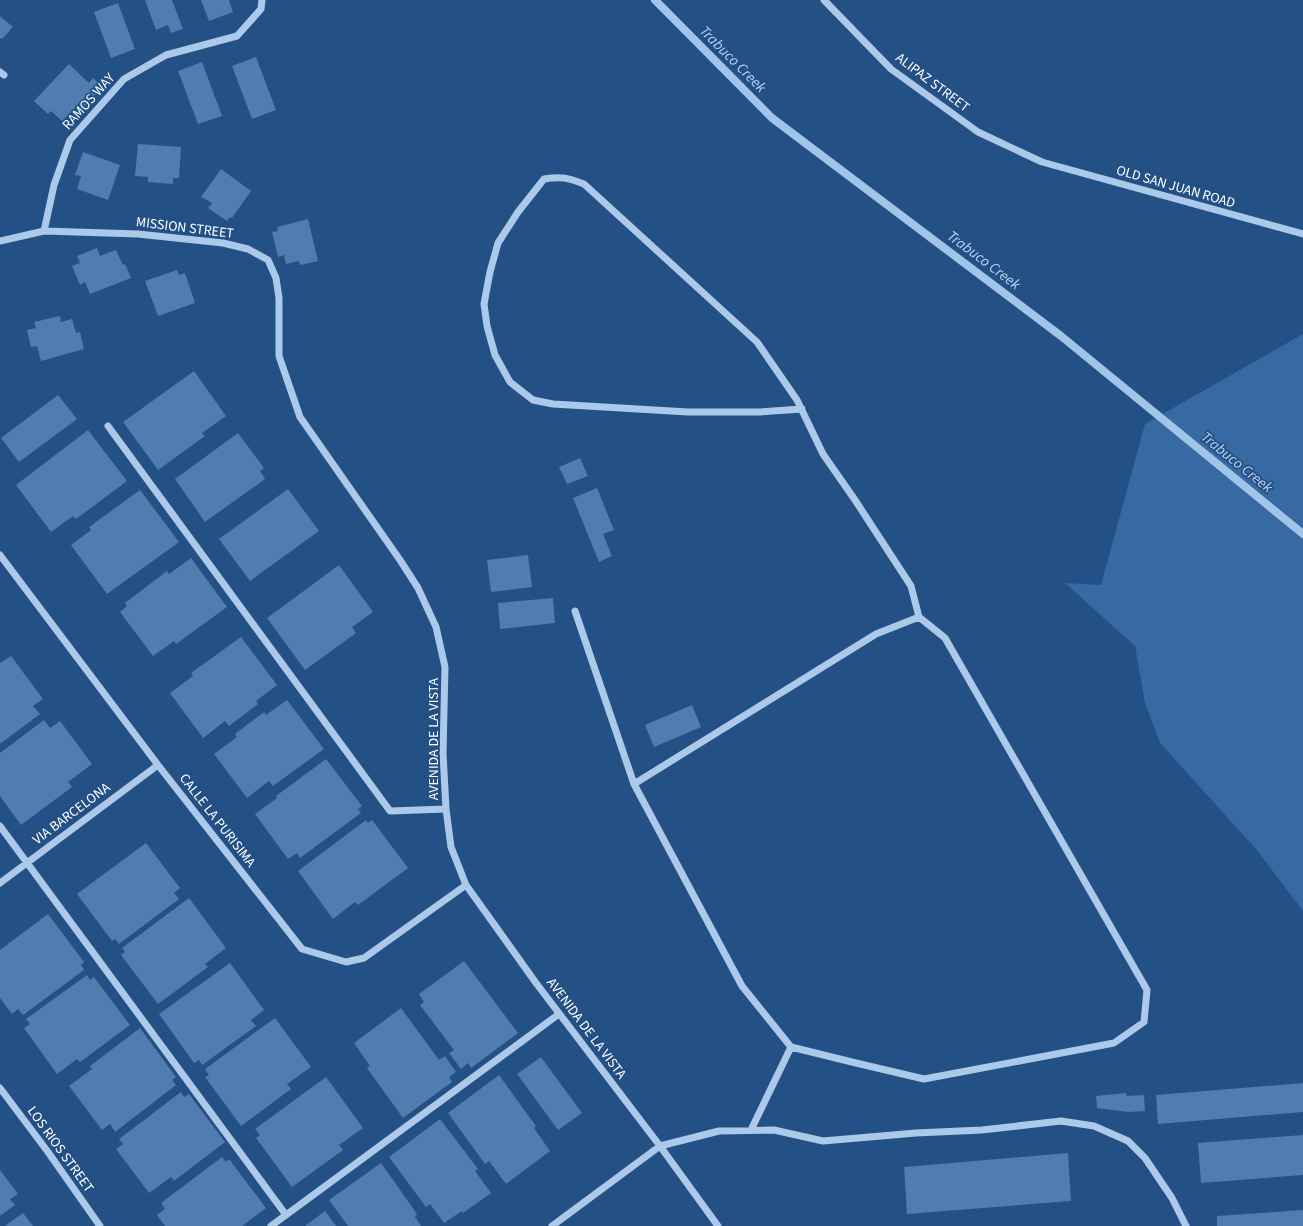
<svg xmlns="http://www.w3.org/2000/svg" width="1303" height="1226" viewBox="0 0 1303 1226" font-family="'Source Sans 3',sans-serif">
<rect width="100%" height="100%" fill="#235085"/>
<!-- green -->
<path fill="#376aa2" d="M 1303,334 L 1303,911 L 1256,849 L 1160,743 L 1145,703 L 1135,646 L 1065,583 L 1101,585 L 1145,424 Z"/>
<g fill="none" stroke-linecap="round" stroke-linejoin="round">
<!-- stream -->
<path stroke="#a1c4e9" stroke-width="8" d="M 655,0 L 772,118 L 1061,336 L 1303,534"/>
</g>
<!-- building -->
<path fill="#507caf" d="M 145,0 L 172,0 L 183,29 L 171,33 L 168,25 L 156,30 Z
M 201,0 L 229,0 L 233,12 L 209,21 Z
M 118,3 L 135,49 L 111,58 L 94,12 Z
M 0,16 L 13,27 L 2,39 L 0,38 Z
M 256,57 L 276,110 L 252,119 L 232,66 Z
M 202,62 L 222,116 L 198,124 L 178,71 Z
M 69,64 L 89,83 L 93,78 L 103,87 L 80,111 L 76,107 L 62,121 L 51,111 L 48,114 L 34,101 Z
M 138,144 L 181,147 L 179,178 L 173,178 L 173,184 L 148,182 L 148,177 L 135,176 Z
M 83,152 L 120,165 L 108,200 L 77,189 L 81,176 L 75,175 Z
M 221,169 L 251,191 L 232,218 L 230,217 L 227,221 L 208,208 L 212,203 L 201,197 Z
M 308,219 L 318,261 L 300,265 L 299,261 L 286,264 L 284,255 L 278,257 L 272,232 L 278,231 L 277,227 Z
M 97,248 L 100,256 L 116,250 L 123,265 L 125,264 L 131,278 L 90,294 L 85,282 L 80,285 L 72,266 L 80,263 L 77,256 Z
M 177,270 L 179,275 L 185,273 L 195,303 L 158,316 L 145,281 Z
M 60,316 L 61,322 L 72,319 L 76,333 L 80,332 L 84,349 L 41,361 L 37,346 L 31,347 L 27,330 L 36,328 L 34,322 Z
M 194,371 L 226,416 L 202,433 L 205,436 L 158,470 L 123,422 Z
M 58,395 L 77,419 L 19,462 L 1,438 Z
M 88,430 L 127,481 L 76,519 L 73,516 L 51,532 L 16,485 Z
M 238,433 L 264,468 L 260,471 L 265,479 L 205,522 L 175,479 Z
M 580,458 L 588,476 L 567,484 L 559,467 Z
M 597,488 L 614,530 L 603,534 L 612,556 L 599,562 L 573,498 Z
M 288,489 L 319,531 L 250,581 L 219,539 Z
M 140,490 L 179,542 L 107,594 L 71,545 L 91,530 L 89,527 Z
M 528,555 L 532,587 L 491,592 L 487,560 Z
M 191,558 L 227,607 L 176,644 L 174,641 L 153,656 L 120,612 L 127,606 L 125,603 L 167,571 L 169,574 Z
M 339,565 L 373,612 L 352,627 L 356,633 L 305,670 L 267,618 Z
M 553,598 L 555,623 L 500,629 L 498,603 Z
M 241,637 L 277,685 L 256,701 L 258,704 L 229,726 L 225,721 L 203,738 L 170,693 L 193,676 L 191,673 Z
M 11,656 L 43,699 L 33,706 L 40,714 L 0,744 L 0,663 Z
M 287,700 L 324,749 L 273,786 L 269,781 L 247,798 L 214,754 L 237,737 L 235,734 L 264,712 L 266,715 Z
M 692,705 L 701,727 L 654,747 L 645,725 Z
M 44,720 L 50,728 L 60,721 L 92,764 L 68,782 L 72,787 L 21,825 L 0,796 L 0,753 Z
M 326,759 L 362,806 L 358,809 L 361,813 L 300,858 L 297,853 L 288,859 L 255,814 L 277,798 L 276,796 Z
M 366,820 L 368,823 L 372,820 L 408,868 L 358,905 L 355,902 L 333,919 L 298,871 Z
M 146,843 L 180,888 L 174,893 L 179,899 L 119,944 L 115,939 L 112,941 L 77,894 Z
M 189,898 L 226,948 L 205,964 L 208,967 L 158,1004 L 121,955 L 125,952 L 122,948 Z
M 48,914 L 84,962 L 81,965 L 84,970 L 23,1015 L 18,1009 L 12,1014 L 0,998 L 0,950 Z
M 464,961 L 518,1033 L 471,1068 L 468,1063 L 461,1069 L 449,1053 L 454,1050 L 420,1005 L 424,1002 L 419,994 Z
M 230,963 L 264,1010 L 251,1020 L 256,1026 L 202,1065 L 199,1060 L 194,1063 L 159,1014 Z
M 87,975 L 90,980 L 94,977 L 130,1025 L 80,1062 L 77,1059 L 57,1074 L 24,1028 L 30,1024 L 26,1019 Z
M 401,1008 L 439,1060 L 445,1056 L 456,1072 L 449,1077 L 452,1082 L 403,1118 L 367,1068 L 370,1066 L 354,1043 Z
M 275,1018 L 311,1067 L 287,1084 L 291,1089 L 241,1126 L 205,1077 L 209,1075 L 205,1069 Z
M 140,1028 L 176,1077 L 172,1080 L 176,1085 L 115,1132 L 110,1124 L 102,1130 L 69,1086 L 92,1069 L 90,1066 Z
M 541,1057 L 582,1113 L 558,1130 L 517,1074 Z
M 499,1075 L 536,1126 L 534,1128 L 550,1151 L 506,1184 L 489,1161 L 485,1164 L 448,1113 Z
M 326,1077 L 363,1128 L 339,1145 L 343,1150 L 292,1187 L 256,1138 L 260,1135 L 255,1129 Z
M 1303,1083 L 1303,1112 L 1158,1124 L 1156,1095 Z
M 181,1092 L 184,1097 L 189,1094 L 225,1142 L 174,1181 L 171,1177 L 149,1193 L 116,1149 L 123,1144 L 119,1139 Z
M 1126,1093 L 1127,1096 L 1144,1095 L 1145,1111 L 1128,1112 L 1097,1108 L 1096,1096 Z
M 440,1119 L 478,1169 L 475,1171 L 491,1193 L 463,1213 L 462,1211 L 444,1223 L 430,1204 L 426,1207 L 389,1157 Z
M 1303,1135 L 1303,1175 L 1201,1183 L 1198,1143 Z
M 1068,1153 L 1071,1201 L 907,1214 L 904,1167 Z
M 222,1157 L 226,1162 L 229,1159 L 266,1208 L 242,1226 L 165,1226 L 157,1215 L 165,1209 L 161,1203 Z
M 381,1163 L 417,1214 L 415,1217 L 421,1226 L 348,1226 L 329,1200 Z
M 0,1170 L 18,1194 L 10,1199 L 15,1205 L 0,1216 Z
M 1303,1210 L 1303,1226 L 1217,1226 L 1217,1216 Z
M 325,1211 L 336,1226 L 305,1226 Z
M 23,1213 L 33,1226 L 5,1226 Z"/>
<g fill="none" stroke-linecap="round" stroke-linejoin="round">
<!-- minor -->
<path stroke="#adc9e9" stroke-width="7" d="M 824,0 L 891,69 L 978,132 L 1042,162 L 1303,234
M 0,72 L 4,75
M 44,231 L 54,185 L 70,140 L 124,79 L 166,55 L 237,36 L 261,9 L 262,0
M 0,241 L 44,231 L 138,234 L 223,243 L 248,249 L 268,260 L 276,278 L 279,298 L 279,356 L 300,417 L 400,560 L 418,588 L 436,627 L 445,667 L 443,753 L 446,809 L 451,847 L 466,885 L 536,983 L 660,1146 L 718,1226
M 802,409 L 760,412 L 688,412 L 553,404 L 533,400 L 510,382 L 495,355 L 487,326 L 484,304 L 490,272 L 498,243 L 518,212 L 544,179 C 562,176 568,178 584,184 L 757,342 L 797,400 L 823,454 L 855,500 L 911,586 L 919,617
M 108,426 L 390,811 L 446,809
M 0,555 L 158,765 L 302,949 L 346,962 L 364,958 L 466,885
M 575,611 L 634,784 L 742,986 L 791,1047 L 751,1130
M 634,784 L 876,634 L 919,617 L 945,638 L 1147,990 L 1144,1022 L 1114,1043 L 924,1079 L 856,1063 L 791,1047
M 0,826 L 286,1215
M 0,883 L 158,765
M 0,1088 L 48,1152 L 100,1226
M 271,1226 L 559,1014
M 552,1226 L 660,1146 L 719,1131 L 774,1130 L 823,1141 L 916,1133 L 982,1130 L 1061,1121 L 1094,1126 L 1128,1141 L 1145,1158 L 1172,1198 L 1186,1226"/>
</g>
<g text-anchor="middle" stroke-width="3.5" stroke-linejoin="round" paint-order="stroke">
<!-- street labels -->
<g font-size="14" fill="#fff" stroke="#235085">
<text transform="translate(933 82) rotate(37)" y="5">ALIPAZ STREET</text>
<text transform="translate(88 101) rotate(-48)" y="5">RAMOS WAY</text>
<text transform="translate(1176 186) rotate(16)" y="5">OLD SAN JUAN ROAD</text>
<text transform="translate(185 227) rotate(7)" y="5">MISSION STREET</text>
<text transform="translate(433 739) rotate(-90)" y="5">AVENIDA DE LA VISTA</text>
<text transform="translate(71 813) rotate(-37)" y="5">VIA BARCELONA</text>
<text transform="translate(218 820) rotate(52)" y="5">CALLE LA PURISIMA</text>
<text transform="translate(587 1028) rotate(53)" y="5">AVENIDA DE LA VISTA</text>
<text transform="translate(61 1149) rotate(54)" y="5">LOS RIOS STREET</text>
</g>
<!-- water labels -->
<g font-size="15" font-style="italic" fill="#b8d3f0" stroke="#235085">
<text transform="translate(733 59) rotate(45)" y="5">Trabuco Creek</text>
<text transform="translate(984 260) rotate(37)" y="5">Trabuco Creek</text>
<text transform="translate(1237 462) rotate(39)" y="5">Trabuco Creek</text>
</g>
</g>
</svg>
